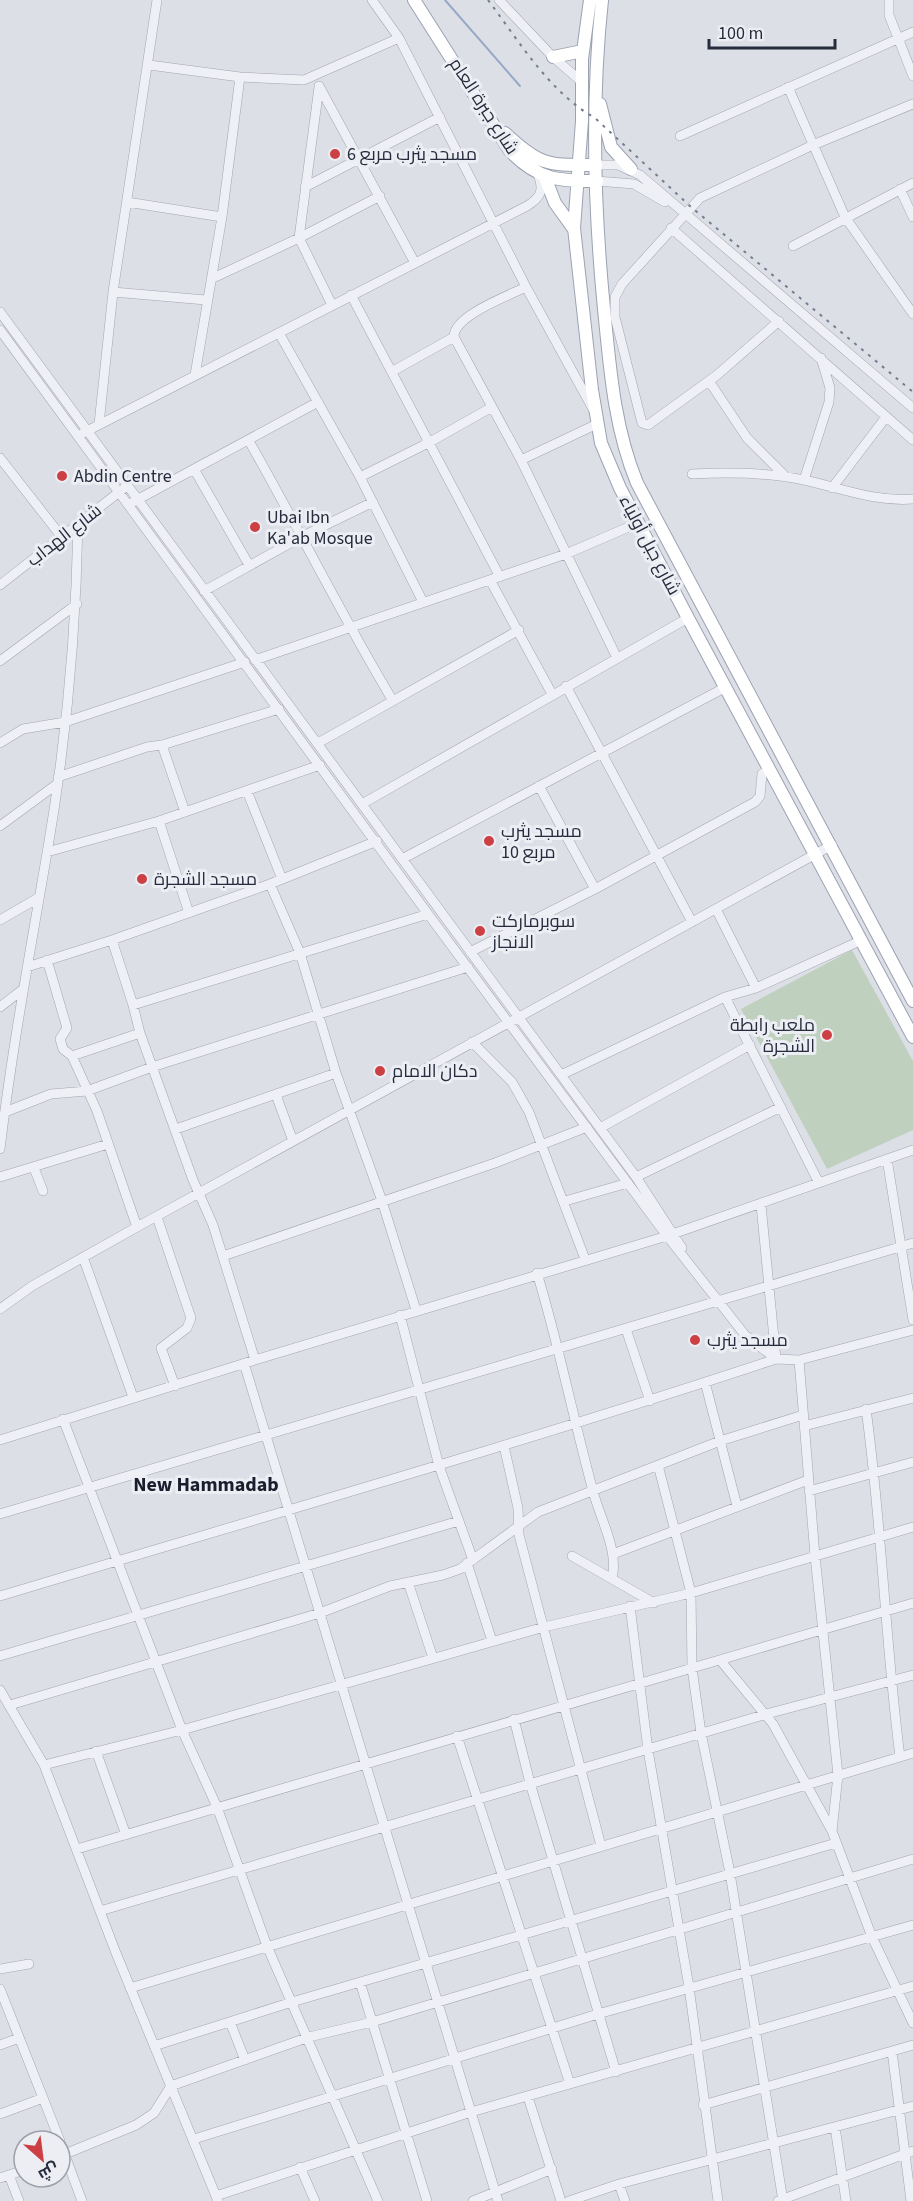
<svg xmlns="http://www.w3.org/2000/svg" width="913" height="2201" viewBox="0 0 913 2201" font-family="'Source Sans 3',Cairo,sans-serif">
<rect width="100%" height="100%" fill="#dcdfe6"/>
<!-- green -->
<path fill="#c0d0be" d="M 852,950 L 913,1061 L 913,1130 L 827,1169 L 741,1009 Z"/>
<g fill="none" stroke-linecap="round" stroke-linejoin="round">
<!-- stream -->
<path stroke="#97a8c7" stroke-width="2" d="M 445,0 L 520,86"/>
<defs>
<path id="minor" d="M 372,0 L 399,38 L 526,287 L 593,409
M 499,0 L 553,57 L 582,82
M 889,0 L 889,15 L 913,76
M 149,65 L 240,77 L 304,80 L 399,38
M 319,86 L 415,263
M 319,87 L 299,238 L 332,305
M 788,87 L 845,217 L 913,314
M 680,136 L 913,32
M 596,165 L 618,165 L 640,175 L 913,408
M 597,181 L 634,184 L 665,202
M 305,187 L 440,117
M 900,189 L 913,217
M 127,202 L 222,217
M 671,228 L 913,440
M 793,246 L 913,183
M 211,279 L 299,238 L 380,196
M 526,287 C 508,296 453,316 454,337 L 521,460 L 617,658
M 113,292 L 206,300
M 351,295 L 500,577
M 0,312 L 636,1177 L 682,1248
M 779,321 L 717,375 L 648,425 L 642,423 L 615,317 L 615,297 L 622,284 L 700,198 L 813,145 L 913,104
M 0,330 L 428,914 L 667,1236 L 745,1335 L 776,1359 L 799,1360 L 913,1330
M 279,333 L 360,477 L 423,602
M 393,371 L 454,337
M 195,375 L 222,217 L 240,77
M 709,381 L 747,438 L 786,477
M 99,424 L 113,292 L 157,0
M 83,433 L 527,206 C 540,198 544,191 539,177
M 249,441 C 298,527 342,616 393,701
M 0,458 L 61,536
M 521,460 L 597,424
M 194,469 L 249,565
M 692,474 C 730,472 767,472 804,480 C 841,488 874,502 913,499
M 360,477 L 430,442 L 492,407
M 804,480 L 829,402 L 830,388 L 821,358
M 832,488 L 886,417
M 133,502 L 318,402
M 490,580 L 552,694
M 0,585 L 123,489
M 204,591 L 303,536 L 373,502
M 255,660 L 566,554 L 638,523
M 0,661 L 77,604
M 566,686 L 692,922
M 0,743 L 23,729 L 65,722 L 245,662
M 318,743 L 519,630
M 162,745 L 185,812
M 58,777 L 147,747 L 162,745 L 279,709
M 539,786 L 595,889
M 247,791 L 282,879
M 362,804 L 688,618
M 159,821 L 189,913
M 0,826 L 57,784
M 47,852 L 159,821 L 320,765
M 402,859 L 726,687
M 270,884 L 300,953 L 336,1073 L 382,1201 L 416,1310
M 716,909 L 756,988
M 0,920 L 38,898
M 112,940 L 133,1005 L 140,1033 L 193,1180 L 213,1225 L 255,1360
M 470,952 L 595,889 L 755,802 L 760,796 L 762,774 L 769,769
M 47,960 L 67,1028 L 60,1039 L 63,1049 L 72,1056 L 97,1111 L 137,1227
M 27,967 L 112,940 L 270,884 L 377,841
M 725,997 L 819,1183
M 133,1005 L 428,914
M 0,1007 L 22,990
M 472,1042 L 512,1082 L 529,1112 L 585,1259
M 72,1056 L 140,1033
M 561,1075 L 725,997 L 756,988 L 862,940
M 276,1095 L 293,1141
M 5,1112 L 51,1094 L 87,1091 L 152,1067 L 468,967
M 600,1128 L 750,1045
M 176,1129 L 336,1073
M 0,1149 C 12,1049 30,952 47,853 C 66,744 76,634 78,523
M 887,1159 L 913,1320
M 34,1168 L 43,1191
M 0,1177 L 108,1144
M 636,1177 L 781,1107
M 565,1201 L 628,1183
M 761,1205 L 776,1359
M 157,1217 L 191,1318 L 187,1328 L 161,1348 L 175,1386
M 223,1256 L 495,1163 L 587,1127
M 83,1257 L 133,1397
M 537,1273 C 559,1345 573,1418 593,1491 C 600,1519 619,1550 612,1579
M 0,1309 L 32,1286 L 137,1227 L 832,845
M 400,1315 L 439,1466 L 473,1560
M 626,1329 L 650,1401
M 799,1360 L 815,1556 L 838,1775 L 832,1831
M 244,1363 L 498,2201
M 705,1382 L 737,1506
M 866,1409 C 882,1525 885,1641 900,1757
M 63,1419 L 182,1730 L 217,1807 L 267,1946 L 378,2201
M 804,1426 L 913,1398
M 0,1440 L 255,1360 L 667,1236 L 913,1150
M 504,1446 L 518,1508 L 519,1535 L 601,1846
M 658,1465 L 691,1593 L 692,1668 L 701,1733 L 730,1873 L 783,2201
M 809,1491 L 913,1462
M 0,1514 L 913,1243
M 613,1554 L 808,1480
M 572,1556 L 654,1603
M 467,1563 L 492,1641
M 408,1582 L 433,1658
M 0,1596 C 259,1518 519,1444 776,1359
M 630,1606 L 648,1750 L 689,1987 L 718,2201
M 0,1656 L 459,1521
M 720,1660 L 773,1724 L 832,1831 L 872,1937 L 913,2023
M 0,1690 L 44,1765 L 116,1953 L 218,2201
M 10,1705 L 320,1613 L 390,1586 L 443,1575 L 460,1569 L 538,1512 L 720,1441 L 803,1415
M 514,1719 L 530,1783 L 616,2072
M 457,1736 L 570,2084
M 96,1751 L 126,1835
M 44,1765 L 182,1730 L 544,1627 L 691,1593 L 913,1527
M 77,1849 L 913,1603
M 100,1911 L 763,1715 L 913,1675
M 0,1969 L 29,1964
M 360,1982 L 427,2201
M 130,1988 C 391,1909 652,1831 913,1753
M 0,1989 L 60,2141
M 230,2022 L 245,2060
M 0,2045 L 19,2038
M 154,2046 L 292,2002 L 836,1843
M 892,2051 L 911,2201
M 528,2097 L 561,2201
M 703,2105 L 913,2045
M 0,2114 L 43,2098
M 835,2127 L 846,2201
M 194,2139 L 598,2014 L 913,1925
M 60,2142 L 82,2201
M 60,2156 L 136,2125 L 154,2113 L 171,2086 L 309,2037 L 372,2022 L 913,1859
M 300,2167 L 315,2201
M 9,2175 L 19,2201
M 0,2178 L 24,2170
M 619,2184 L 625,2201
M 216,2196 L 471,2112 L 913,1986
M 473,2201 L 552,2169
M 569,2201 L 619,2184 L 913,2106
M 778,2201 L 913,2151"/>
<path id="major" d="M 414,0 L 510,151 C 538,180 558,181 597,181
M 590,0 L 582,59 L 582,121 L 574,228 L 592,390 L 601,443 L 620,488 L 688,618 L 913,1037
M 602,0 C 591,102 594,207 604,309 C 610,369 614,427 637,483 L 913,1001
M 553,57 L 583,51
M 600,104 L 611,147 L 631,169
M 505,133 C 541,167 549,165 596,165
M 545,177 L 555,203 L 573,228"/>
</defs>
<!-- minor casing -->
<use href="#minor" stroke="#a2a6b0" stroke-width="10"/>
<!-- major casing -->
<use href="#major" stroke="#9ca2b2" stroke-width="14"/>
<!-- minor -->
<use href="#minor" stroke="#eff0f5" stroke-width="9"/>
<!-- major -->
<use href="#major" stroke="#fff" stroke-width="12"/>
<!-- rail -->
<path stroke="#767d90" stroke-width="2" stroke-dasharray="3 6" stroke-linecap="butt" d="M 488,0 C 519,41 549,92 595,118 L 691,207 L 913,392"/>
</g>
<!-- markers -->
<g fill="#cc4044" stroke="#eceef4" stroke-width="2">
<circle cx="335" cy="154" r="6"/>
<circle cx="62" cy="476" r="6"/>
<circle cx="255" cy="527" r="6"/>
<circle cx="489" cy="841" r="6"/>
<circle cx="142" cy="879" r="6"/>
<circle cx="480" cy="931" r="6"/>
<circle cx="827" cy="1035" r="6"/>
<circle cx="380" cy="1071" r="6"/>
<circle cx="695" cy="1340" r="6"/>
</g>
<g text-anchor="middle" stroke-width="6" stroke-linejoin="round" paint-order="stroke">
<!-- street labels -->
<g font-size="18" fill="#262c3d" stroke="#eceef4">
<text transform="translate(484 106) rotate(57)" y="6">شارع جبرة العام</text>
<text transform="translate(64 535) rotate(-38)" y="6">شارع الهداب</text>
<text transform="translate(650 545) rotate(62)" y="6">شارع جبل أولياء</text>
</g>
<!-- poi labels -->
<g font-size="18" fill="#262c3d" stroke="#eceef4" text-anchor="start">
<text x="347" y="160">مسجد يثرب مربع 6</text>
<text x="74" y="482">Abdin Centre</text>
<text x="267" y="523">Ubai Ibn<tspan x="267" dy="21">Ka'ab Mosque</tspan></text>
<text x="501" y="837">مسجد يثرب<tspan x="501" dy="21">مربع 10</tspan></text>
<text x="154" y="885">مسجد الشجرة</text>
<text x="492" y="927">سوبرماركت<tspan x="492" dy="21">الانجاز</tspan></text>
<text x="815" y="1031" text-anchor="end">ملعب رابطة<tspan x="815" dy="21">الشجرة</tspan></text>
<text x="392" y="1077">دكان الامام</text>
<text x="707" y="1346">مسجد يثرب</text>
</g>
<!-- neighbourhood labels -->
<g font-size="20" font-weight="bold" fill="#191d2d" stroke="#eceef4">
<text x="206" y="1491">New Hammadab</text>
</g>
</g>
<!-- north arrow -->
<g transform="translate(42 2159) rotate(152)"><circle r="28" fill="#eceef4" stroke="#9da0ab" stroke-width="1.5"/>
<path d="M0-4.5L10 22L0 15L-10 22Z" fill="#cc4044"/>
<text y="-9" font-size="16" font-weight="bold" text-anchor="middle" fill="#262c3d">ش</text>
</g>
<!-- scale -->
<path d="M709 39v9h126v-9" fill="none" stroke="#262c3d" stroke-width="3"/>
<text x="718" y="39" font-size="18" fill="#262c3d" stroke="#eceef4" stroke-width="4.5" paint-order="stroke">100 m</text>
</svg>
